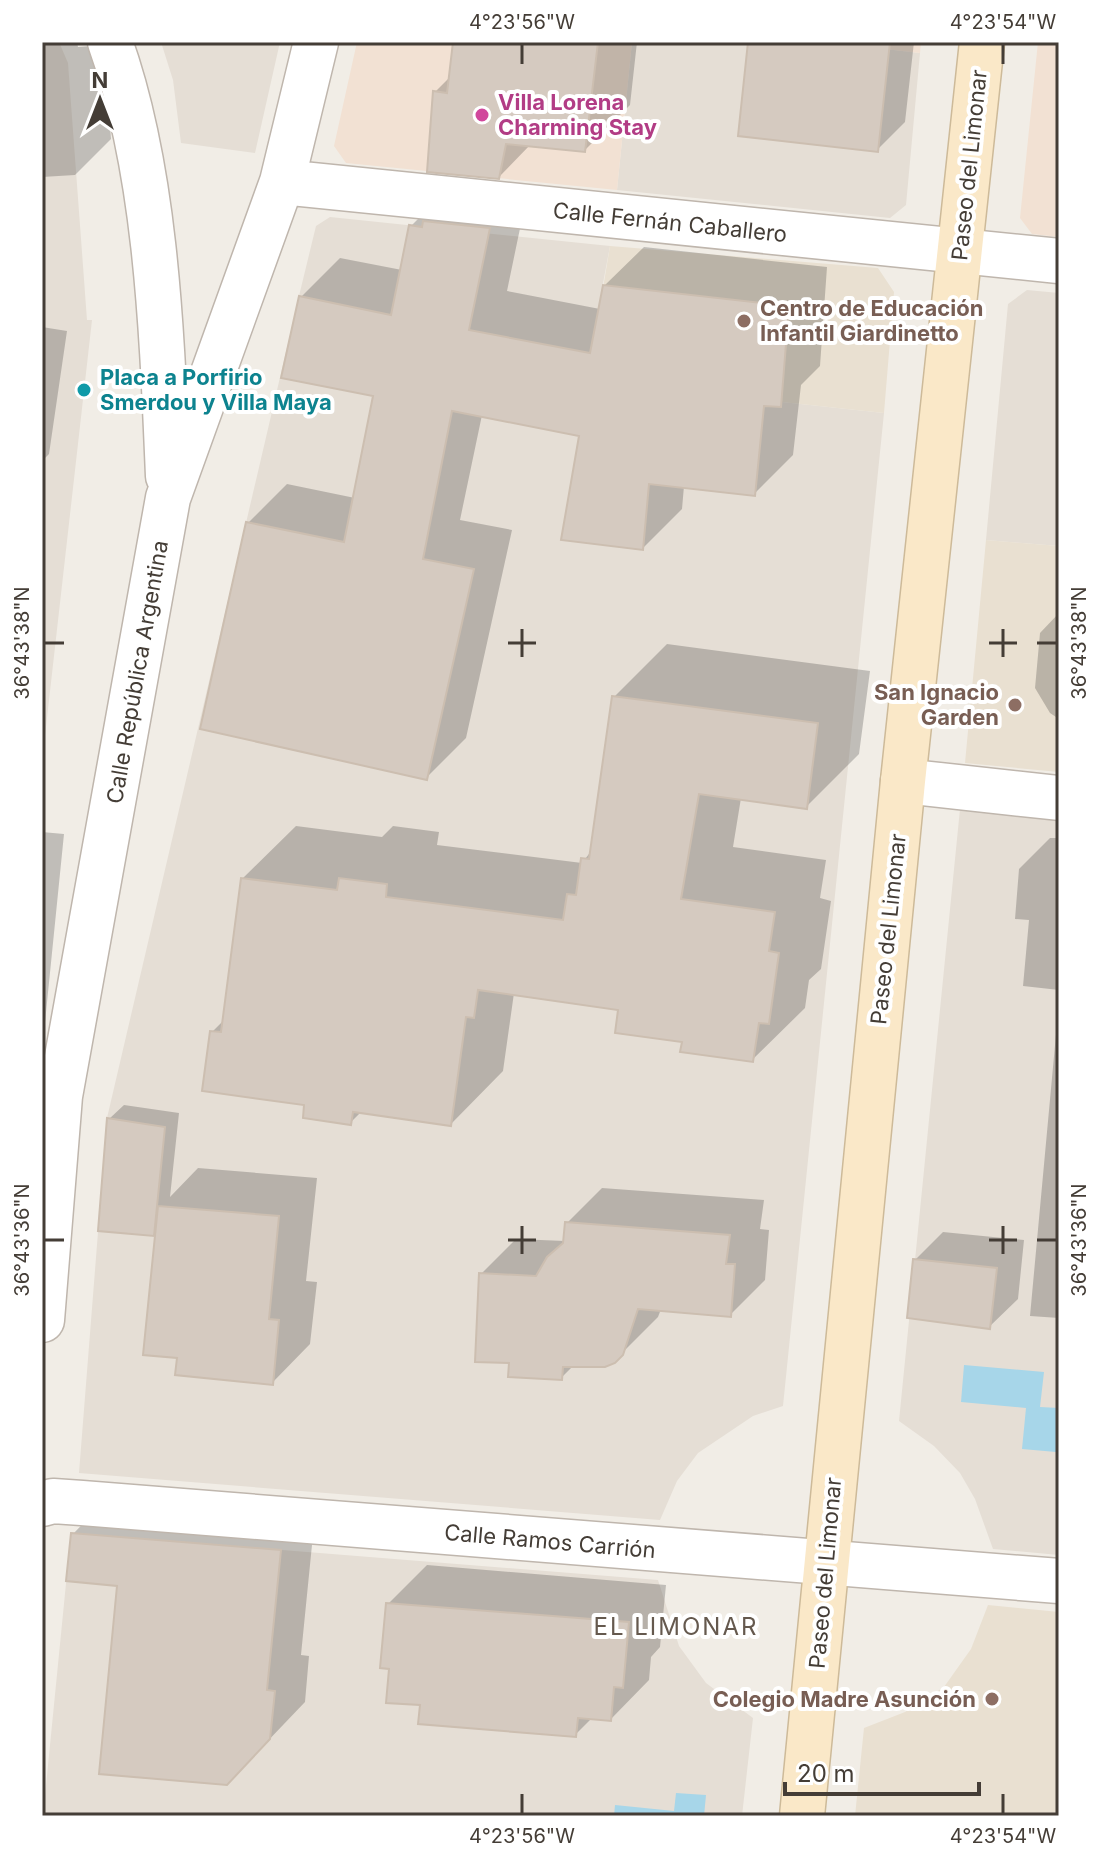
<svg xmlns="http://www.w3.org/2000/svg" width="1101" height="1858" viewBox="0 0 1101 1858" font-family="Inter,sans-serif">
<rect width="100%" height="100%" fill="#f1ede6"/>
<!-- residential -->
<path fill="#e5ded5" d="M 42,42 L 59,42 L 68,63 L 87,320 L 92,320 L 42,762 Z
M 161,42 L 280,42 L 255,153 L 181,143 L 173,80 Z
M 632,42 L 823,42 L 920,53 L 906,205 L 890,218 L 617,190 Z
M 330,217 L 610,246 L 601,294 L 782,402 L 884,413 L 783,1406 L 753,1416 L 698,1453 L 677,1481 L 660,1520 L 79,1473 L 107,1118 L 299,296 L 316,226 Z
M 1027,290 L 1059,293 L 1059,546 L 986,540 L 1008,304 Z
M 960,809 L 1059,819 L 1059,1555 L 993,1549 L 975,1499 L 960,1473 L 934,1446 L 899,1421 Z
M 71,1533 L 658,1580 L 679,1646 L 706,1683 L 753,1718 L 742,1816 L 43,1816 Z"/>
<!-- commercial -->
<path fill="#f2e1d3" d="M 357,42 L 632,42 L 617,190 L 346,163 L 334,146 Z
M 823,42 L 921,42 L 920,53 Z
M 1038,42 L 1059,42 L 1059,237 L 1032,234 L 1020,218 Z"/>
<!-- education -->
<path fill="#e9e0d1" d="M 610,246 L 878,268 L 894,292 L 884,413 L 782,402 L 781,407 L 587,384 Z
M 986,540 L 1059,546 L 1059,772 L 965,763 Z
M 988,1605 L 1059,1612 L 1059,1816 L 855,1816 L 864,1728 L 905,1712 L 944,1687 L 971,1649 Z"/>
<!-- water -->
<path fill="#a7d6e9" d="M 964,1365 L 1044,1372 L 1040,1407 L 1059,1408 L 1056,1452 L 1022,1449 L 1026,1408 L 961,1402 Z
M 676,1793 L 706,1795 L 704,1816 L 614,1816 L 615,1805 L 674,1811 Z"/>
<!-- shadow -->
<path fill="#0003" d="M 42,42 L 77,42 L 78,47 L 104,45 L 111,139 L 75,175 L 42,177 Z
M 455,42 L 637,42 L 630,105 L 585,150 L 531,144 L 499,177 L 435,92 L 451,76 Z
M 775,42 L 914,42 L 905,122 L 877,150 Z
M 450,187 L 528,190 L 507,291 L 600,309 L 604,286 L 644,247 L 827,267 L 820,366 L 801,385 L 793,455 L 754,494 L 684,486 L 682,509 L 643,548 L 581,434 L 482,415 L 460,520 L 512,530 L 466,738 L 426,778 L 248,523 L 287,484 L 355,498 L 376,395 L 301,297 L 340,258 L 402,270 L 411,226 Z
M 42,327 L 67,331 L 49,454 L 42,461 Z
M 1059,613 L 1059,719 L 1050,713 L 1035,688 L 1040,633 Z
M 667,644 L 870,671 L 859,754 L 806,807 L 741,798 L 733,847 L 826,860 L 820,898 L 831,901 L 821,969 L 809,980 L 805,1008 L 752,1060 L 684,1040 L 620,1009 L 514,993 L 503,1071 L 451,1124 L 362,1111 L 350,1123 L 307,1104 L 212,1032 L 224,1020 L 243,878 L 296,826 L 382,837 L 393,826 L 439,832 L 437,845 L 582,863 L 592,850 L 614,697 Z
M 42,832 L 64,834 L 42,1052 Z
M 1050,838 L 1059,838 L 1059,990 L 1023,986 L 1029,920 L 1015,919 L 1019,869 Z
M 1059,1002 L 1059,1318 L 1030,1316 Z
M 124,1105 L 179,1113 L 170,1197 L 198,1168 L 317,1178 L 306,1281 L 317,1282 L 310,1344 L 272,1383 L 179,1356 L 158,1230 L 153,1234 L 109,1119 Z
M 602,1188 L 764,1200 L 760,1229 L 769,1230 L 765,1280 L 730,1315 L 661,1309 L 658,1317 L 622,1353 L 574,1365 L 561,1378 L 511,1361 L 481,1274 L 516,1239 L 565,1241 L 567,1223 Z
M 943,1232 L 1024,1240 L 1018,1299 L 989,1327 L 915,1260 Z
M 108,1498 L 315,1515 L 301,1655 L 309,1656 L 305,1702 L 262,1747 L 73,1534 Z
M 427,1565 L 666,1585 L 660,1647 L 651,1657 L 649,1680 L 611,1719 L 593,1717 L 575,1735 L 422,1703 L 391,1668 L 388,1604 Z"/>
<!-- building -->
<path fill="#d5cac0" stroke="#ccbeb0" stroke-width="2" d="M 453,42 L 598,42 L 585,152 L 506,144 L 499,179 L 427,172 L 433,91 L 447,93 Z
M 748,42 L 890,42 L 878,152 L 738,136 Z
M 423,221 L 490,228 L 469,330 L 590,353 L 603,285 L 789,306 L 781,407 L 764,406 L 755,496 L 649,484 L 643,550 L 561,540 L 579,436 L 452,411 L 423,559 L 474,569 L 427,780 L 200,729 L 246,522 L 344,542 L 373,396 L 281,378 L 299,296 L 391,315 L 409,225 L 422,227 Z
M 612,696 L 818,723 L 807,809 L 699,794 L 681,899 L 775,912 L 769,951 L 779,953 L 769,1024 L 759,1023 L 753,1062 L 680,1052 L 682,1042 L 615,1033 L 618,1010 L 478,990 L 474,1018 L 466,1017 L 451,1126 L 353,1112 L 351,1125 L 303,1118 L 304,1105 L 202,1091 L 210,1031 L 221,1032 L 241,878 L 337,890 L 339,878 L 387,884 L 386,897 L 563,920 L 567,894 L 576,895 L 581,858 L 589,859 Z
M 107,1118 L 165,1127 L 154,1236 L 98,1231 Z
M 158,1206 L 279,1216 L 269,1319 L 279,1320 L 273,1385 L 175,1375 L 177,1358 L 143,1355 Z
M 565,1222 L 730,1235 L 726,1264 L 735,1264 L 731,1317 L 638,1309 L 623,1355 L 615,1363 L 605,1367 L 563,1367 L 562,1380 L 508,1377 L 509,1363 L 475,1362 L 479,1273 L 536,1276 L 547,1257 L 563,1243 Z
M 913,1259 L 997,1268 L 990,1329 L 907,1318 Z
M 71,1533 L 281,1550 L 267,1690 L 275,1691 L 270,1739 L 227,1785 L 99,1774 L 117,1586 L 66,1581 Z
M 386,1603 L 629,1622 L 623,1688 L 614,1687 L 611,1721 L 578,1718 L 576,1737 L 418,1724 L 420,1705 L 386,1703 L 389,1669 L 380,1668 Z"/>
<g fill="none" stroke-linecap="round" stroke-linejoin="round">
<defs>
<path id="street" d="M 110,42 C 157,173 162,337 168,476
M 282,182 L 1059,261
M 903,781 L 1059,798
M 42,1320 L 60,1096 L 168,498 L 282,182 L 316,42
M 42,1504 L 53,1501 L 82,1503 L 1059,1581"/>
<path id="secondary" d="M 802,1816 L 903,781 L 982,42"/>
</defs>
<!-- street casing -->
<use href="#street" stroke="#bfb6ad" stroke-width="47"/>
<!-- secondary casing -->
<use href="#secondary" stroke="#cdba99" stroke-width="47"/>
<!-- street -->
<use href="#street" stroke="#fff" stroke-width="44"/>
<!-- secondary -->
<use href="#secondary" stroke="#fae8c8" stroke-width="44"/>
</g>
<!-- ticks -->
<path fill="none" stroke="#443d36" stroke-width="3" d="M 522,44 L 522,64M 1003,44 L 1003,64M 522,629 L 522,657M 1003,629 L 1003,657M 44,643 L 64,643M 508,643 L 536,643M 989,643 L 1017,643M 1037,643 L 1057,643M 522,1226 L 522,1254M 1003,1226 L 1003,1254M 44,1240 L 64,1240M 508,1240 L 536,1240M 989,1240 L 1017,1240M 1037,1240 L 1057,1240M 522,1794 L 522,1814M 1003,1794 L 1003,1814"/>
<!-- markers -->
<circle fill="#d1479c" stroke="#fff" stroke-width="3" cx="482" cy="115" r="8"/>
<g fill="#8d6e63" stroke="#fff" stroke-width="3">
<circle cx="744" cy="321" r="8"/>
<circle cx="1015" cy="705" r="8"/>
<circle cx="992" cy="1699" r="8"/>
</g>
<circle fill="#0f9aa8" stroke="#fff" stroke-width="3" cx="84" cy="390" r="8"/>
<g text-anchor="middle" stroke-width="8" stroke-linejoin="round" paint-order="stroke">
<!-- hotel labels -->
<g font-size="22" font-weight="bold" fill="#b23c85" stroke="#fff" text-anchor="start">
<text x="498" y="110">Villa Lorena<tspan x="498" dy="25">Charming Stay</tspan></text>
</g>
<!-- street labels -->
<g font-size="22" fill="#443d36" stroke="#fff">
<text transform="translate(969 165) rotate(-84)" y="8">Paseo del Limonar</text>
<text transform="translate(670 222) rotate(6)" y="8">Calle Fernán Caballero</text>
<text transform="translate(137 672) rotate(-80)" y="8">Calle República Argentina</text>
<text transform="translate(888 929) rotate(-84)" y="8">Paseo del Limonar</text>
<text transform="translate(550 1541) rotate(5)" y="8">Calle Ramos Carrión</text>
<text transform="translate(825 1573) rotate(-85)" y="8">Paseo del Limonar</text>
</g>
<!-- education labels -->
<g font-size="22" font-weight="bold" fill="#785e54" stroke="#fff" text-anchor="end">
<text x="760" y="316" text-anchor="start">Centro de Educación<tspan x="760" dy="25">Infantil Giardinetto</tspan></text>
<text x="999" y="700">San Ignacio<tspan x="999" dy="25">Garden</tspan></text>
<text x="976" y="1707">Colegio Madre Asunción</text>
</g>
<!-- culture labels -->
<g font-size="22" font-weight="bold" fill="#0d838f" stroke="#fff" text-anchor="start">
<text x="100" y="385">Placa a Porfirio<tspan x="100" dy="25">Smerdou y Villa Maya</tspan></text>
</g>
<!-- neighbourhood labels -->
<g font-size="24" letter-spacing="2" fill="#65594e" stroke="#fff">
<text x="676" y="1635">EL LIMONAR</text>
</g>
</g>
<!-- border -->
<rect width="1101" height="1858" fill="none" stroke="#ffffff" stroke-width="88"/>
<!-- north arrow -->
<g transform="translate(100 100)" stroke="#ffffff" stroke-width="6" paint-order="stroke">
<path d="M0-6L14 30L0 20L-14 30Z" fill="#443d36"/>
<text y="-12" font-size="22" font-weight="bold" text-anchor="middle" fill="#443d36">N</text>
</g>
<!-- scale -->
<path d="M785 1782v12h194v-12" fill="none" stroke="#443d36" stroke-width="4"/>
<text x="797" y="1782" font-size="24" fill="#443d36" stroke="#ffffff" stroke-width="6" paint-order="stroke">20 m</text>
<rect x="44" y="44" width="1013" height="1770" fill="none" stroke="#443d36" stroke-width="3"/>
<g font-size="20" text-anchor="middle" fill="#443d36">
<text x="522" y="29">4°23'56"W</text>
<text x="1003" y="29">4°23'54"W</text>
<text transform="translate(22 643) rotate(-90)" y="7">36°43'38"N</text>
<text transform="translate(1079 643) rotate(-90)" y="7">36°43'38"N</text>
<text transform="translate(22 1240) rotate(-90)" y="7">36°43'36"N</text>
<text transform="translate(1079 1240) rotate(-90)" y="7">36°43'36"N</text>
<text x="522" y="1843">4°23'56"W</text>
<text x="1003" y="1843">4°23'54"W</text>
</g>
</svg>
